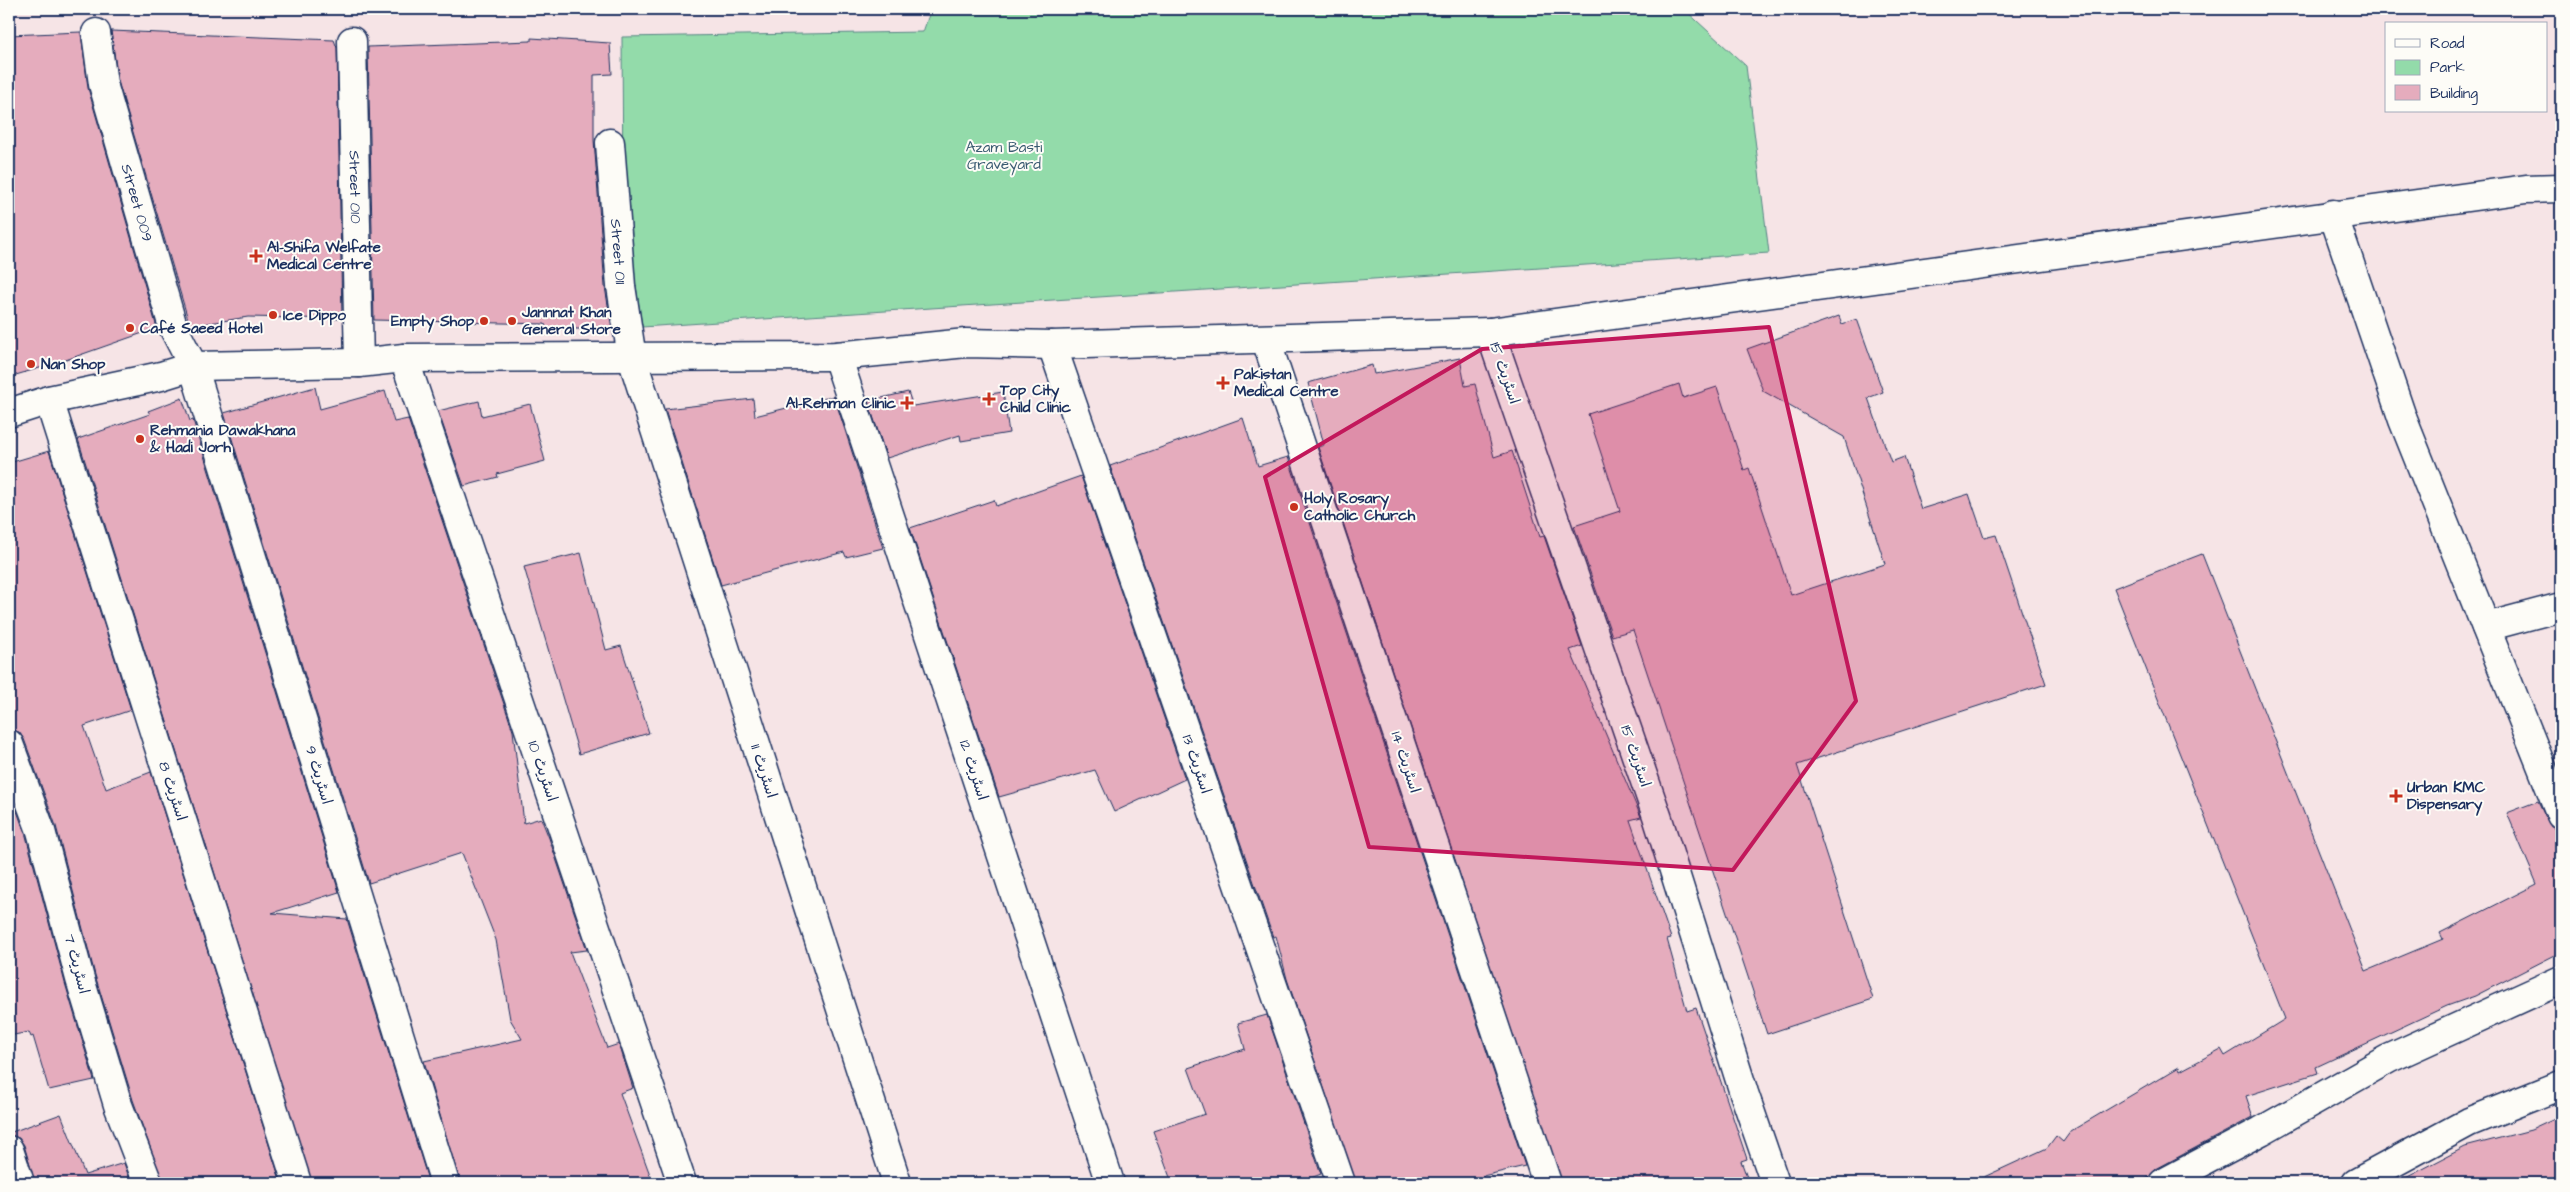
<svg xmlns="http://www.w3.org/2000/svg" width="2570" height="1192" viewBox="0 0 2570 1192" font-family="'Architects Daughter','Playpen Sans Arabic',sans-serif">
<rect width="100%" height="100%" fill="#f6e4e6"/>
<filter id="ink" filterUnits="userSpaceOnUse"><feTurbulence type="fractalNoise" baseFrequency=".02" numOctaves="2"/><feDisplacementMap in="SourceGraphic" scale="10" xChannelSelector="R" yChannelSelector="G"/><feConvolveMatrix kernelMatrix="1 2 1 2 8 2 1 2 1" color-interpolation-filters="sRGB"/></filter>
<g filter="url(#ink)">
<!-- green -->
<path fill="#93dbaa" stroke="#578584" d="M 931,9 L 1684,9 L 1746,66 L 1769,253 L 642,327 L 623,198 L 622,37 L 923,32 Z"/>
<!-- building -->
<path fill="#e5acbd" stroke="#1b2f5e" d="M 111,31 L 334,40 L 337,48 L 342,319 L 248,317 L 190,326 L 118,81 Z
M 81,32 L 88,88 L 157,328 L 60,362 L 9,377 L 9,35 Z
M 531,38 L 610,43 L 612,74 L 594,75 L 594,140 L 605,287 L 612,329 L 546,329 L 545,324 L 374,320 L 368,47 L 531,41 Z
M 1839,316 L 1842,324 L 1857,319 L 1883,392 L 1868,398 L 1891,462 L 1904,457 L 1921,509 L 1969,494 L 1984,538 L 1996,535 L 2046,684 L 1797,765 L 1873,999 L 1767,1034 L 1633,630 L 1612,636 L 1574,526 L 1620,511 L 1588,414 L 1679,384 L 1683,398 L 1717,387 L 1744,470 L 1749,468 L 1791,595 L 1885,564 L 1844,437 L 1763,391 L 1747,349 Z
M 1460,358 L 1465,386 L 1475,384 L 1494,457 L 1512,451 L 1540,537 L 1544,536 L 1582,646 L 1570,650 L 1641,817 L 1630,820 L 1671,938 L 1667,939 L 1687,1011 L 1696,1008 L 1747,1159 L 1741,1161 L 1749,1183 L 1562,1183 L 1318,447 L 1324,445 L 1308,383 L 1372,365 L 1374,374 Z
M 315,387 L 320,409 L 385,391 L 394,422 L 408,419 L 513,731 L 524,823 L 541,818 L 549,838 L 587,950 L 570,952 L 607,1048 L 619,1044 L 633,1088 L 620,1093 L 653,1183 L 460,1183 L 424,1061 L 522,1039 L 510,1019 L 496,940 L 462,853 L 369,883 L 224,413 Z
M 908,392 L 913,406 L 1003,392 L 1009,433 L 961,441 L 960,435 L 887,458 L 868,401 Z
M 834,396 L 883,548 L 846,557 L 844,552 L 721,585 L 665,409 L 753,399 L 755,416 Z
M 182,398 L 190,421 L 193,420 L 339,892 L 272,913 L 347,919 L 429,1183 L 312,1183 L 78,439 L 150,414 L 148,411 Z
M 479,401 L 482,416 L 530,404 L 545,461 L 497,474 L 498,477 L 464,486 L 438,411 Z
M 1243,418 L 1258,466 L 1288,457 L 1525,1166 L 1483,1176 L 1485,1183 L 1356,1183 L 1287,979 L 1276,936 L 1273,937 L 1110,466 Z
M 49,451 L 131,710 L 84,726 L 106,789 L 151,772 L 281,1183 L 163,1183 L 133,1100 L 95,975 L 56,826 L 24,739 L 19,732 L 9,729 L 9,463 Z
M 1081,476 L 1185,779 L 1114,812 L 1095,770 L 999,797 L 910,528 L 994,500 L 996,506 Z
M 581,553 L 606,650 L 621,646 L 649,733 L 579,754 L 524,567 Z
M 2202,554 L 2366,971 L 2443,939 L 2440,933 L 2537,884 L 2507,813 L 2538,801 L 2551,827 L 2561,830 L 2561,952 L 2475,996 L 2447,1006 L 2316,1067 L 2318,1073 L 2246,1096 L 2253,1117 L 2156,1169 L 2149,1177 L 2138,1183 L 1971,1183 L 2047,1148 L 2056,1136 L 2063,1142 L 2071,1131 L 2179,1067 L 2180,1071 L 2221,1049 L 2225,1056 L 2285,1019 L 2114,588 Z
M 9,789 L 26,836 L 65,983 L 94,1080 L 49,1090 L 33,1036 L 31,1037 L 29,1032 L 9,1036 Z
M 1267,1015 L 1321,1174 L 1298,1183 L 1172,1183 L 1153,1131 L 1205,1114 L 1188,1068 L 1245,1049 L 1238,1023 Z
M 61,1114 L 85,1175 L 124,1163 L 131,1183 L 35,1183 L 24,1145 L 19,1138 L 9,1135 L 9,1133 Z
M 2561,1116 L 2561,1183 L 2396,1183 L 2465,1147 L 2531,1130 Z"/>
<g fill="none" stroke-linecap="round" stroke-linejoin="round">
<defs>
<g id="minor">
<path id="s1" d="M 96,33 L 103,84 L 173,327 L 193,366 L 445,1183"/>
<path id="s2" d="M 352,41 L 359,363"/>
<path id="s3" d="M 610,143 L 621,286 L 632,358 L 897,1183"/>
<path d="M 2333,214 L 2403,420 L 2561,815"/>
<path d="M 1490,332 L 1657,816 L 1744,1093 L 1775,1183"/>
<path d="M 1266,340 L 1547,1183"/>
<path d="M 1052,345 L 1341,1183"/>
<path d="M 837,356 L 1110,1183"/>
<path d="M 404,358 L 682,1183"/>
<path d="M 49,400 L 297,1183"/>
<path d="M 9,413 L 49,400 L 161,376 L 193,366 L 359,363 L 404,358 L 837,356 L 966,343 L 1052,345 L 1490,332 L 2526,189 L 2561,188"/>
<path d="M 2486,627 L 2561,607"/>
<path d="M 9,744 L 41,831 L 80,979 L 118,1105 L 148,1183"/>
<path d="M 9,1150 L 20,1183"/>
<path d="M 2163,1183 L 2261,1131 L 2388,1059 L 2561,980"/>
<path d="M 2356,1183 L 2469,1122 L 2561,1085"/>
</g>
</defs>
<!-- minor casing -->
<use href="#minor" stroke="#1b2f5e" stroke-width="31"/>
<!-- minor -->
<use href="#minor" stroke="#fdfcf7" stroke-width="28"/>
</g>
</g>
<!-- marked area -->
<path fill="#c2185b" fill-opacity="0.2" stroke="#c2185b" stroke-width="4" stroke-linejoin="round" d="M 1769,327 L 1856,701 L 1733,870 L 1369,847 L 1265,477 L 1482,349 Z"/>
<!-- markers -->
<g fill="#c8321e" stroke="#fdfcf7" stroke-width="2">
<path d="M253.5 248.5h5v5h5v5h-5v5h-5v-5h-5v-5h5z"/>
<circle cx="273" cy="315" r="5"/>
<circle cx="484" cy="321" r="5"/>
<circle cx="512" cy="321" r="5"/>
<circle cx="130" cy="328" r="5"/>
<circle cx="31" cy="364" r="5"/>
<path d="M1220.5 375.5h5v5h5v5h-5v5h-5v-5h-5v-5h5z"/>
<path d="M986.5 391.5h5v5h5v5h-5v5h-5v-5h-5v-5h5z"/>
<path d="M904.5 395.5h5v5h5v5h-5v5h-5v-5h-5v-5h5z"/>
<circle cx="140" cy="439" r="5"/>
<circle cx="1294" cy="507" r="5"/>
<path d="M2393.5 788.5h5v5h5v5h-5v5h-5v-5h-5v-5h5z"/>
</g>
<g text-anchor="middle" stroke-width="4" stroke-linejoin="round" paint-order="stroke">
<!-- park labels -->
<g font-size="15" fill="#395a71" stroke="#fdfcf7">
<text x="1004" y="152">Azam Basti<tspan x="1004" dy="17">Graveyard</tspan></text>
</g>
<!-- street labels -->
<g font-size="15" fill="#1b2f5e" stroke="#fdfcf7">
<text dy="5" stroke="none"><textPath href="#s2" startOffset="146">Street 010</textPath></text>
<text dy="5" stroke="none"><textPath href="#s1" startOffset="175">Street 009</textPath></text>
<text dy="5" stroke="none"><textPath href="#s3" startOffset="109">Street 011</textPath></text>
<text transform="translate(1505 373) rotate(71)" y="5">اسٹریٹ 15</text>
<text transform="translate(1636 756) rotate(71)" y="5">اسٹریٹ 15</text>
<text transform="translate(1406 762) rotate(72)" y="5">اسٹریٹ 14</text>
<text transform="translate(1197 764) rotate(71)" y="5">اسٹریٹ 13</text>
<text transform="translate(974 770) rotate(72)" y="5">اسٹریٹ 12</text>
<text transform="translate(543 771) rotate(71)" y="5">اسٹریٹ 10</text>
<text transform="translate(764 771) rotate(72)" y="5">اسٹریٹ 11</text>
<text transform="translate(319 775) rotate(73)" y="5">اسٹریٹ 9</text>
<text transform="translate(173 791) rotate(72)" y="5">اسٹریٹ 8</text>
<text transform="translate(77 964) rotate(75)" y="5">اسٹریٹ 7</text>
</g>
<!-- poi labels -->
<g font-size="15" font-weight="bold" fill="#1b2f5e" stroke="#fdfcf7" text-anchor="start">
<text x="267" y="252">Al-Shifa Welfate<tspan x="267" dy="17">Medical Centre</tspan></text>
<text x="522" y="317">Jannnat Khan<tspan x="522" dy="17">General Store</tspan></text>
<text x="283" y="320">Ice Dippo</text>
<text x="474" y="326" text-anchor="end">Empty Shop</text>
<text x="140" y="333">Café Saeed Hotel</text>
<text x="41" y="369">Nan Shop</text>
<text x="1234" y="379">Pakistan<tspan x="1234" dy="17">Medical Centre</tspan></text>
<text x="1000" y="395">Top City<tspan x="1000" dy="17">Child Clinic</tspan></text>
<text x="896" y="408" text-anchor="end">Al-Rehman Clinic</text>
<text x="150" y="435">Rehmania Dawakhana<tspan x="150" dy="17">&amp; Hadi Jorh</tspan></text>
<text x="1304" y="503">Holy Rosary<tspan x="1304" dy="17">Catholic Church</tspan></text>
<text x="2407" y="792">Urban KMC<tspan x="2407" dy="17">Dispensary</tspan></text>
</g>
</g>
<!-- margin -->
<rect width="2570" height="1192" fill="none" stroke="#fdfcf7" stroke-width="30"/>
<rect x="15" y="15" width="2540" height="1162" fill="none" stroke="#1b2f5e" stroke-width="2" filter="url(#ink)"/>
<!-- legend -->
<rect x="2385" y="22" width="162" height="90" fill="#fdfcf7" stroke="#a3aaba"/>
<rect x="2395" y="39" width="25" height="8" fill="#fdfcf7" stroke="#a3aaba"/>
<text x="2430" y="48" font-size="15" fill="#1b2f5e">Road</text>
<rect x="2395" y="60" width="25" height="15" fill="#93dbaa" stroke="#a3aaba"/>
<text x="2430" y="72" font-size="15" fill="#1b2f5e">Park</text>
<rect x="2395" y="85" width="25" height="15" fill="#e5acbd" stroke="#a3aaba"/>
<text x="2430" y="98" font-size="15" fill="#1b2f5e">Building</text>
</svg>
